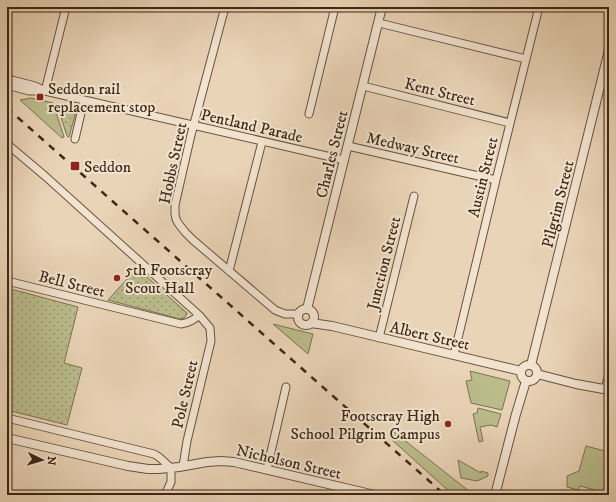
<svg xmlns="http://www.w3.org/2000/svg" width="616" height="502" viewBox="0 0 616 502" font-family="'IM FELL DW Pica',serif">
<defs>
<pattern id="park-dots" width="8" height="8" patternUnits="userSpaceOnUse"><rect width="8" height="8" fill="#babc8c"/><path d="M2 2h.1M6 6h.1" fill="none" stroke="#989971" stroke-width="1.8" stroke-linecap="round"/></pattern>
</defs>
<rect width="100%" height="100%" fill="#ead4b7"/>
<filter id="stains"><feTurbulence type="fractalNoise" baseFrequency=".005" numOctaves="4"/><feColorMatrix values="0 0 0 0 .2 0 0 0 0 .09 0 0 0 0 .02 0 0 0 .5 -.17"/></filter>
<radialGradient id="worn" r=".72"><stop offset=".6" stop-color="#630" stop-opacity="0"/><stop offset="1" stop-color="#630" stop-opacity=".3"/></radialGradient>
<!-- green -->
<path fill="#babc8c" stroke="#7c7250" d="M 31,98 L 53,103 L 64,137 L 62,138 L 20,100 Z
M 273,324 L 313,334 L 308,354 Z
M 470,371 L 510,381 L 502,410 L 471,403 L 466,381 L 472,380 Z
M 478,408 L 501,414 L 497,427 L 491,425 L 480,427 L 483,441 L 479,442 L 473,414 L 477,413 Z
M 394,432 L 474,495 L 453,495 L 391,439 Z
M 586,446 L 609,452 L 609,494 L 580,486 L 578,490 L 567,487 L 567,476 L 579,471 Z
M 458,460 L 481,473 L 481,471 L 488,473 L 488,476 L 477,481 L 461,478 Z"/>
<!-- park -->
<path fill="url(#park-dots)" stroke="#7c7250" d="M 57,105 L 60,105 L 77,108 L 69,137 L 67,136 Z
M 137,268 L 187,313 L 187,314 L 184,318 L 180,319 L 108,300 Z
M 7,288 L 78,307 L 64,363 L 82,368 L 67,425 L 7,410 Z"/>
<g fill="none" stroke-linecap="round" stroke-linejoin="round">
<defs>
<path id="minor" d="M 225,7 L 191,135 L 175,205 L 175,214 L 176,219 L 178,223 L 185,232 L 193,240 L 275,310 L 285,314 L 297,314
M 379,23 L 526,59
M 7,78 L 12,80 L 35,86 L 43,90
M 7,85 L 29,91 L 45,91 L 344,160
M 363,86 L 510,123
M 45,91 L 66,7
M 309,114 L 335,7
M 75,139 L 84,100
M 7,144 L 45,176 L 199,315 L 210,328 L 211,341 L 187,441 L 183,466
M 348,146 L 496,180
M 229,271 L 262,142
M 7,281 L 181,324 C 188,323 194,320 199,315
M 379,338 L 414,196
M 454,355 L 496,180 L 539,7
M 605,389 L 609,374
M 7,418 L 154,454 L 159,457 L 171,468 L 171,482 L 165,495
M 267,469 L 286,387"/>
<path id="tertiary" d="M298 317a8 8 0 1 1 16 0a8 8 0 1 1-16 0Z
M 307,309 L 382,7
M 311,323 L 332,326 L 521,371
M521 373a8 8 0 1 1 16 0a8 8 0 1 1-16 0Z
M 531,365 L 609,50
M 537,374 L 576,384 L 609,390
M 7,438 L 128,466 L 148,469 L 159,469 L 179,467 L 207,462 L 221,461 L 234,462 L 375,495
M 495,495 L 516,414 L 526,381"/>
</defs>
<!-- minor casing -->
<use href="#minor" stroke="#68523c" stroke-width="9"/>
<!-- tertiary casing -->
<use href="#tertiary" stroke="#68523c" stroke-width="10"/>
<!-- minor -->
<use href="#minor" stroke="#f1e3d0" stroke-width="7"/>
<!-- tertiary -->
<use href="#tertiary" stroke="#f1e3d0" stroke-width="8"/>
<!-- rail -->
<path stroke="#3d2713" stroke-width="2.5" stroke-dasharray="7 7" stroke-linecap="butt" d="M 7,108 L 445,495"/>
</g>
<!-- markers -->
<g fill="#8f2418" stroke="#f1e3d0" stroke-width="1.5">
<rect x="36" y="93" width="8" height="8" rx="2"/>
<rect x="70" y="161" width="10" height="10" rx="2"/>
<circle cx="117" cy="278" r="4"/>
<circle cx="448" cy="424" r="4"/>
</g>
<g text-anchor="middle" stroke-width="4" stroke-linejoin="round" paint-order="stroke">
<!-- poi labels -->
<g font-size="16" fill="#3d2713" stroke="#f1e3d0" text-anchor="start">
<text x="48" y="94">Seddon rail<tspan x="48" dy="18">replacement stop</tspan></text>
<text x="84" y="172">Seddon</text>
<text x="125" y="275">5th Footscray<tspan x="125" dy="18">Scout Hall</tspan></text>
<text x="440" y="421" text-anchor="end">Footscray High<tspan x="440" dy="18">School Pilgrim Campus</tspan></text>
</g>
<!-- street labels -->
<g font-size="16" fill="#3d2713" stroke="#f1e3d0">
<text transform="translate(440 91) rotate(14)" y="6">Kent Street</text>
<text transform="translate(252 125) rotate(13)" y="6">Pentland Parade</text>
<text transform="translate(413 147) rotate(13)" y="6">Medway Street</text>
<text transform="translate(331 154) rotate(-76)" y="6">Charles Street</text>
<text transform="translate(172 163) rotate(-78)" y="6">Hobbs Street</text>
<text transform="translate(482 177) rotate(-76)" y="6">Austin Street</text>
<text transform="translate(557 204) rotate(-76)" y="6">Pilgrim Street</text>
<text transform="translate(383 263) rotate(-76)" y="6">Junction Street</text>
<text transform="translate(72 283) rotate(14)" y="6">Bell Street</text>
<text transform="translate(430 335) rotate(13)" y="6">Albert Street</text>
<text transform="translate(184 394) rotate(-77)" y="6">Pole Street</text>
<text transform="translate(289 461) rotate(13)" y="6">Nicholson Street</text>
</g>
</g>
<!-- margin -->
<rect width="616" height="502" fill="none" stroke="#ead4b7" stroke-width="24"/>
<rect x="8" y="8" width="600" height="486" fill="none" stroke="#3d2713" stroke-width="2"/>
<rect x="12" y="12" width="592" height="478" fill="none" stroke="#3d2713"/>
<!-- north arrow -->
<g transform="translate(42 460) rotate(95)" stroke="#f1e3d0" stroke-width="3" paint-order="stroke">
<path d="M0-3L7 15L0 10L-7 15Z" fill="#3d2713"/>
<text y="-6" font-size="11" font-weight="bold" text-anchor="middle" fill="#3d2713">N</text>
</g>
<rect width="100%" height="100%" filter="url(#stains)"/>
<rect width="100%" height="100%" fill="url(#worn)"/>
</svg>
